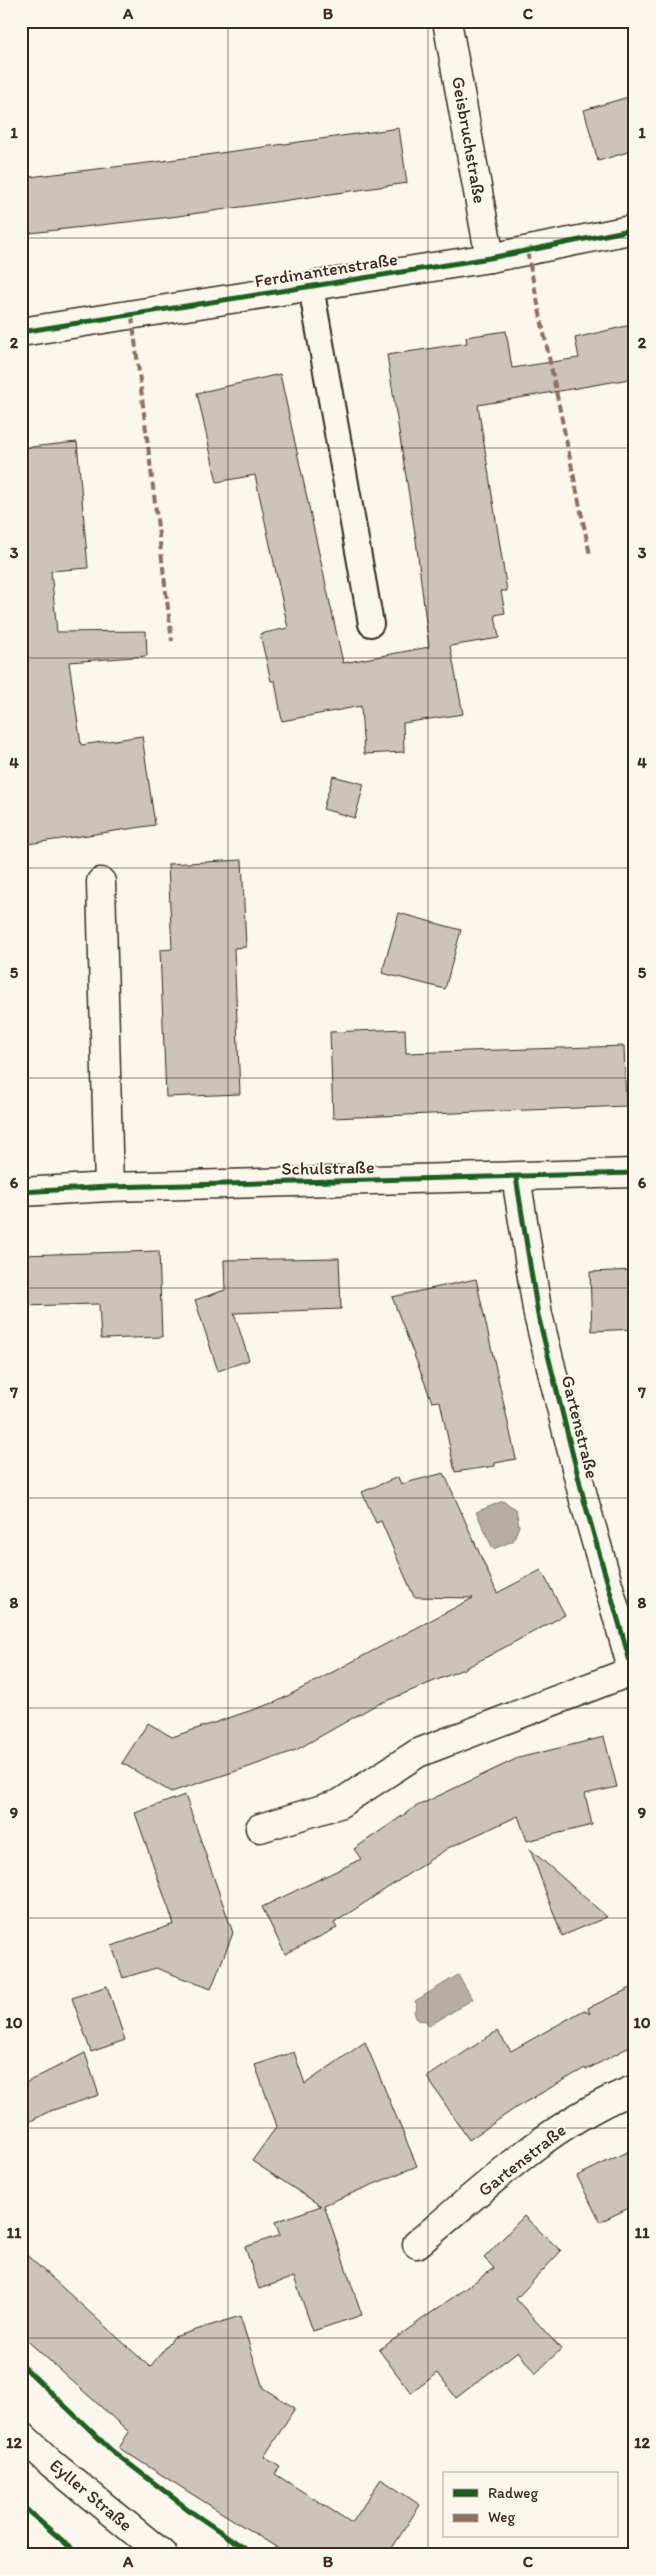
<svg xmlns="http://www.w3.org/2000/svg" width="656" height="2575" viewBox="0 0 656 2575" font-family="Itim,sans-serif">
<rect width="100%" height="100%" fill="#fbf7ec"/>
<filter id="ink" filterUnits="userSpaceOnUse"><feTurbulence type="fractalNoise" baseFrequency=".02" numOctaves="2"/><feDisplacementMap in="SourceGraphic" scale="10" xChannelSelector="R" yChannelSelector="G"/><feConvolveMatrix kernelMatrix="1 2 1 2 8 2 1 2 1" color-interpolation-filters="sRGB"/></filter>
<g filter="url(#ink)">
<!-- water -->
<path fill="#b6aea2" stroke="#85796d" d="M 503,1501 L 516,1509 L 519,1526 L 513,1541 L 493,1549 L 476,1512 Z
M 458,1975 L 473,1999 L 429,2026 L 426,2021 L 417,2020 L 414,2012 L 417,2005 L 415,2001 Z"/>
<!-- building -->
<path fill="#ccc4b9" stroke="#3b2a1e" d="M 635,95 L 635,150 L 598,161 L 584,110 Z
M 399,128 L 407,183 L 171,217 L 21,234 L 21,178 L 156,162 Z
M 635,324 L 635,378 L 478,405 L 507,591 L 501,591 L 505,613 L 495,615 L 499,638 L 450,646 L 463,714 L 403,723 L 404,752 L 364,754 L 361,706 L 282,721 L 275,681 L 271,681 L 260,634 L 288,628 L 255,475 L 217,482 L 197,393 L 280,374 L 343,663 L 429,647 L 416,540 L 387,355 L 467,343 L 466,337 L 506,331 L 512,368 L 579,358 L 575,338 Z
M 77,442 L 88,568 L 51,571 L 57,632 L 146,631 L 147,656 L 69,662 L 81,745 L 142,736 L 155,825 L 21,845 L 21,448 Z
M 333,776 L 364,784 L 355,818 L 323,809 Z
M 242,860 L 246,947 L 234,948 L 240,1094 L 166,1097 L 160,950 L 172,949 L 168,864 Z
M 399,913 L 461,930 L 445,989 L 382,973 Z
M 405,1029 L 406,1053 L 624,1046 L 626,1106 L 333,1118 L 330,1032 Z
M 159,1251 L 162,1337 L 101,1339 L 99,1304 L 21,1306 L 21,1255 Z
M 339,1258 L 341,1309 L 234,1313 L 249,1360 L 218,1371 L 195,1300 L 225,1290 L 224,1260 Z
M 635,1270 L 635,1329 L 592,1331 L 590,1272 Z
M 476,1279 L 516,1459 L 495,1463 L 495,1466 L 455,1472 L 440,1401 L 432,1402 L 392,1297 Z
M 444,1473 L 497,1593 L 541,1570 L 565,1615 L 466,1668 L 374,1706 L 296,1750 L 252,1766 L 171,1792 L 122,1763 L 148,1723 L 172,1737 L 276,1702 L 473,1598 L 414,1597 L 381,1521 L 376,1523 L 362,1492 L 398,1477 L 401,1484 Z
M 604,1737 L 617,1787 L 585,1794 L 592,1825 L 527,1841 L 518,1816 L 448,1848 L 334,1923 L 337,1928 L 285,1954 L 262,1907 L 361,1859 L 354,1849 L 415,1807 L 518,1758 Z
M 185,1795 L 233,1933 L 211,1989 L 156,1968 L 123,1978 L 112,1946 L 174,1924 L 135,1813 Z
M 530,1849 L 607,1917 L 562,1936 Z
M 107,1986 L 125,2040 L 91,2052 L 72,1998 Z
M 635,1986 L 635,2044 L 586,2070 L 585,2068 L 517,2107 L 469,2140 L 427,2077 L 497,2031 L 511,2051 L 584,2010 L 590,2014 L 588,2008 Z
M 365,2042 L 417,2166 L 324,2205 L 362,2315 L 313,2331 L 294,2277 L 259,2289 L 245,2247 L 280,2235 L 275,2222 L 321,2206 L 252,2161 L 277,2126 L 255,2065 L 294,2052 L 305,2084 Z
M 85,2053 L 99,2095 L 50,2111 L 21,2126 L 21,2085 Z
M 635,2148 L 635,2205 L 600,2222 L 577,2176 Z
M 524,2216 L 561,2251 L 516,2299 L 561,2349 L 535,2374 L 518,2351 L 456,2398 L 438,2373 L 411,2393 L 379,2350 L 494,2268 L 484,2258 Z
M 21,2250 L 150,2367 L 174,2337 L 240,2316 L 263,2388 L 295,2408 L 264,2457 L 280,2467 L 275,2474 L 352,2523 L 381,2479 L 420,2505 L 392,2548 L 403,2554 L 287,2554 L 119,2448 L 129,2432 L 21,2335 Z"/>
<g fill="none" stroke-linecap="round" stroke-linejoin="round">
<defs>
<path id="lane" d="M 311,287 L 371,624"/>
<path id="street" d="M 447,21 L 490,258
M 101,882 L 109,1187
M 516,1177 L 538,1315 L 584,1500 L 635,1679
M 21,1192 L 109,1187 L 635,1173
M 260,1828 L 339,1804 L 418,1753 L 632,1671
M 417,2244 C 485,2188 552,2121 635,2089"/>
<path id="secondary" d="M 21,332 L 490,258 L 635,229
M 21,2435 L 51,2463 L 162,2554"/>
</defs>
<!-- lane casing -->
<use href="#lane" stroke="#3b2a1e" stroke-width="28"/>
<!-- street casing -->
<use href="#street" stroke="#3b2a1e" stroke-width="31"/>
<!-- secondary casing -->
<use href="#secondary" stroke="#3b2a1e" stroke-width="31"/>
<!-- lane -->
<use href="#lane" stroke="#fbf7ec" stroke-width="24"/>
<!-- street -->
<use href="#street" stroke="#fbf7ec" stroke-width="28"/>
<!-- secondary -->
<use href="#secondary" stroke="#fbf7ec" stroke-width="28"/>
<!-- quiet -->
<path stroke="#8d6e63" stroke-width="4" stroke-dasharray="8 4" stroke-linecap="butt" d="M 527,251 L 590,555
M 132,316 L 172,641"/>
<defs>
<path id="cycleway" d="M 21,332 L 490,258 L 635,229
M 516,1177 L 538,1315 L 584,1500 L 635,1679
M 21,1192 L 109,1187 L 635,1173
M 21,2364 L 111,2450 L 193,2513 L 253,2554
M 21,2505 L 78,2554"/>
</defs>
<!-- cycleway casing -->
<use href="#cycleway" stroke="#fbf7ec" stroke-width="8"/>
<!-- cycleway -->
<use href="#cycleway" stroke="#1b5e20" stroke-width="5"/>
</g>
</g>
<!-- grid -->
<path fill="none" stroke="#3b2a1e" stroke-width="1" stroke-opacity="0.55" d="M 228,21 L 228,2554M 428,21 L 428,2554M 21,238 L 635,238M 21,448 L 635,448M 21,658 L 635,658M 21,868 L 635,868M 21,1078 L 635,1078M 21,1288 L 635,1288M 21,1498 L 635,1498M 21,1708 L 635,1708M 21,1918 L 635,1918M 21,2128 L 635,2128M 21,2338 L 635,2338"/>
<g text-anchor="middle" stroke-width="4" stroke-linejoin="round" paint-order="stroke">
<!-- street labels -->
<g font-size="18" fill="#3b2a1e" stroke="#fbf7ec">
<text transform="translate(469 140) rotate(80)" y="6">Geisbruchstraße</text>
<text transform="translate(326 270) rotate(-9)" y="6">Ferdinantenstraße</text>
<text transform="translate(328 1168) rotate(-1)" y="6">Schulstraße</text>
<text transform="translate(580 1427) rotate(76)" y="6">Gartenstraße</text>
<text transform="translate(522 2160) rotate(-38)" y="6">Gartenstraße</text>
<text transform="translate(91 2495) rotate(40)" y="6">Eyller Straße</text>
</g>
</g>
<!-- margin -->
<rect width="656" height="2575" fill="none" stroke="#fbf7ec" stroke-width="55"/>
<!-- legend -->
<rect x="443" y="2472" width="175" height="65" fill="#fbf7ec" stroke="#aea59a"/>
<rect x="453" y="2489" width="25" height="8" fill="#1b5e20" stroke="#aea59a"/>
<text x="488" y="2498" font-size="15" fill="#3b2a1e">Radweg</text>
<rect x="453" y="2514" width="25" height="8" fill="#8d6e63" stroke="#aea59a"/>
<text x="488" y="2522" font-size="15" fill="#3b2a1e">Weg</text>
<rect x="28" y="28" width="600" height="2520" fill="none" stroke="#3b2a1e" stroke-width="2"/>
<g font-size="16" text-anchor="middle" font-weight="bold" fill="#3b2a1e">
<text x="128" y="19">A</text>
<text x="328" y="19">B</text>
<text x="528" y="19">C</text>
<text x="14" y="138">1</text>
<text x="642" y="138">1</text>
<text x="14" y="348">2</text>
<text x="642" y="348">2</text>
<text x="14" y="558">3</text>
<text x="642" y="558">3</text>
<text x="14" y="768">4</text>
<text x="642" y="768">4</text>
<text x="14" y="978">5</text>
<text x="642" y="978">5</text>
<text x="14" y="1188">6</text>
<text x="642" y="1188">6</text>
<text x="14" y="1398">7</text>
<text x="642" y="1398">7</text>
<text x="14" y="1608">8</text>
<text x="642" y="1608">8</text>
<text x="14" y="1818">9</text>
<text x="642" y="1818">9</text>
<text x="14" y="2028">10</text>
<text x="642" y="2028">10</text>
<text x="14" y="2238">11</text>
<text x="642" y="2238">11</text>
<text x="14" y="2448">12</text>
<text x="642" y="2448">12</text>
<text x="128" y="2567">A</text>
<text x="328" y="2567">B</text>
<text x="528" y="2567">C</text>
</g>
</svg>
